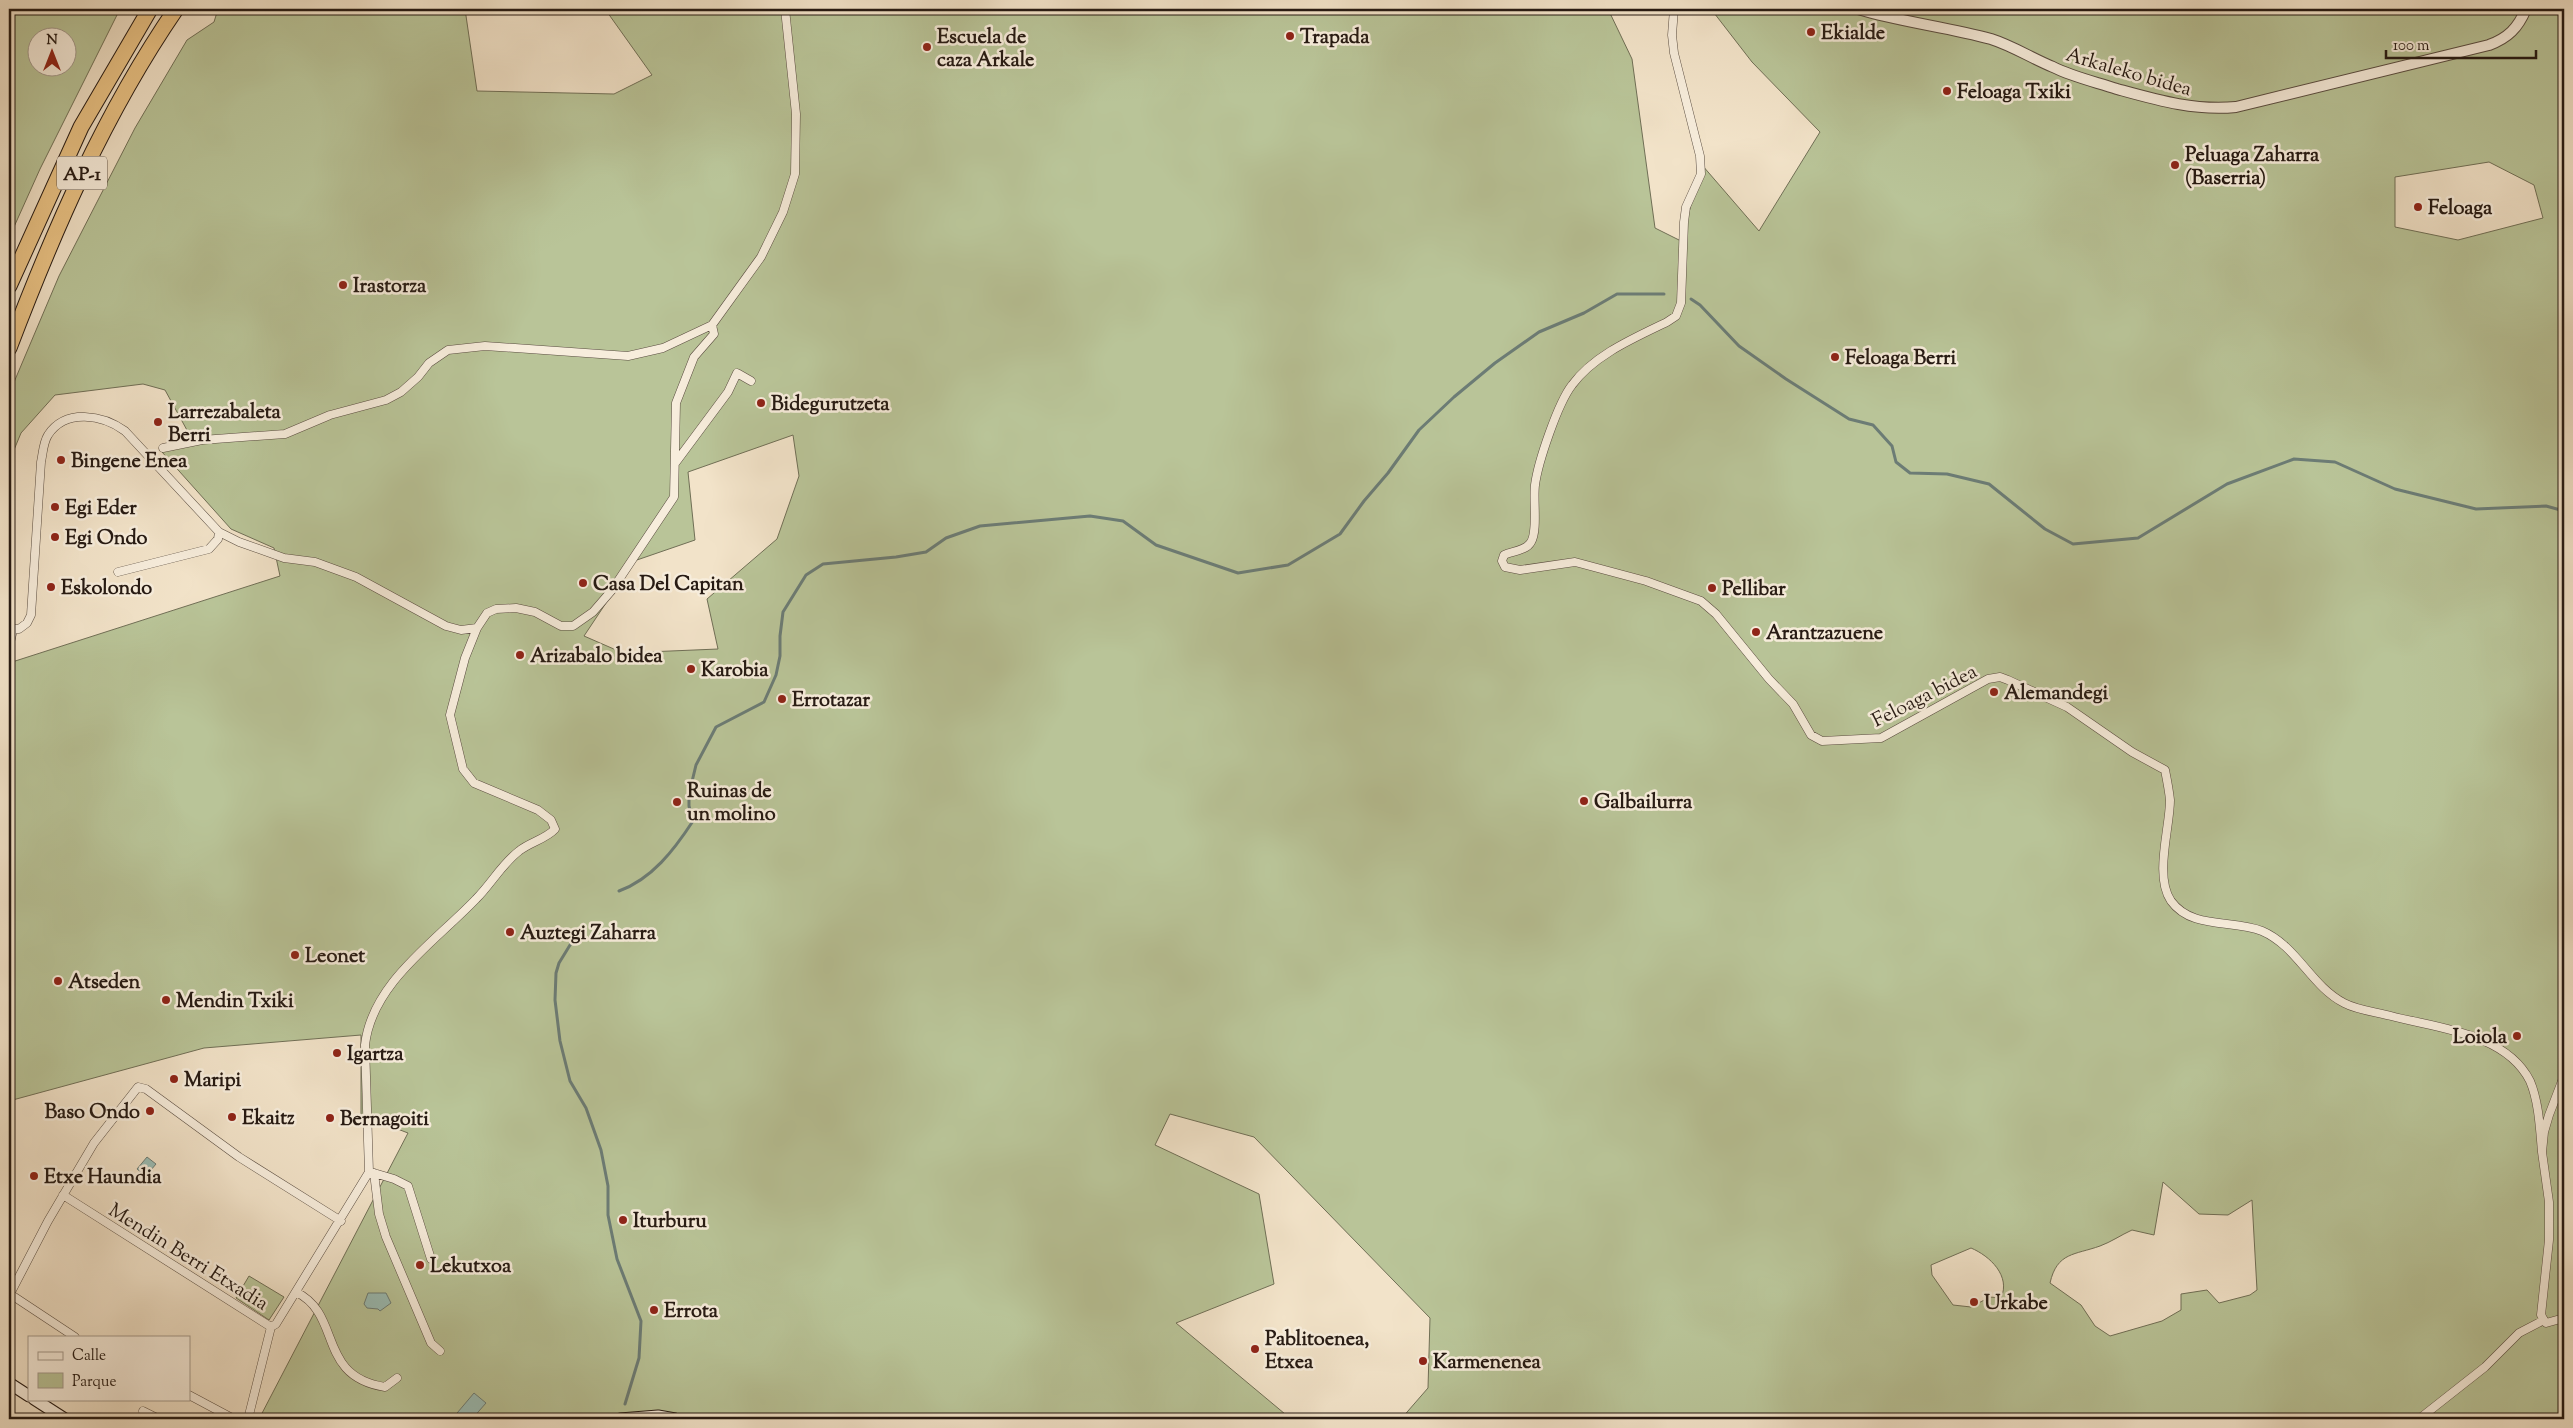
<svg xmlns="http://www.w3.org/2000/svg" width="2573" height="1428" viewBox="0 0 2573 1428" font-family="'Sorts Mill Goudy',serif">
<rect width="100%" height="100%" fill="#f2e3c9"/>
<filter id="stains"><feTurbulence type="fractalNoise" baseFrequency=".004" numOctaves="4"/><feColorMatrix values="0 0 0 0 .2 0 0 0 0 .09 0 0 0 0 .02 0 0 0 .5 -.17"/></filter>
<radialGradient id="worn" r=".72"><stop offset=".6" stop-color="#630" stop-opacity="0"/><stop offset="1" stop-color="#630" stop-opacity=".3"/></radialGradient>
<!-- green -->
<path fill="#b9c498" stroke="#706f56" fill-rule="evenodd" d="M 9,9 L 120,9 L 40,169 L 9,238 ZM 38,38 L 68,38 L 68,68 L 38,68 Z
M 218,9 L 465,9 L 477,91 L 614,94 L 652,75 L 605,9 L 1608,9 L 1632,59 L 1655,228 L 1681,241 L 1702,165 L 1759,231 L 1820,132 L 1752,62 L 1711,9 L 2564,9 L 2564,1419 L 1401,1419 L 1428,1388 L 1430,1318 L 1254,1137 L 1170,1114 L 1155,1145 L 1259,1194 L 1274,1284 L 1176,1323 L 1291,1419 L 259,1419 L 408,1133 L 361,1115 L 361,1035 L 204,1048 L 9,1101 L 9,663 L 280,576 L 274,548 L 231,529 L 162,452 L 188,432 L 165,390 L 143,384 L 55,395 L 21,433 L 9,462 L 9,394 L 59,276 L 135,128 L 187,40 L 214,22 ZM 2489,162 L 2534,185 L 2543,218 L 2458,240 L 2395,227 L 2395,177 ZM 793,435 L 799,476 L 777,539 L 707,599 L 718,649 L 623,653 L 584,636 L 634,561 L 695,540 L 688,472 ZM 2163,1182 L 2199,1214 L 2228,1215 L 2252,1200 L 2257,1290 L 2250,1295 L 2219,1303 L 2207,1290 L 2181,1294 L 2181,1310 L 2162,1321 L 2110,1336 L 2095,1326 L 2081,1305 L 2050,1283 C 2057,1252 2075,1255 2100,1246 C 2111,1242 2121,1235 2132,1230 L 2154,1235 ZM 1971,1248 C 1990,1256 2011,1276 2001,1298 L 1990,1297 L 1971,1307 L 1953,1305 L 1932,1275 L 1931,1265 Z
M 249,1276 L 284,1297 L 269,1320 L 236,1298 Z"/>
<!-- water -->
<path fill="#9bbeb6" stroke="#6c7c75" d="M 147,1157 L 156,1164 L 146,1176 L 137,1169 Z
M 368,1293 L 386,1293 L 391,1303 L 380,1311 L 378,1309 L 367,1308 L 364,1304 Z
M 474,1393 L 486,1403 L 472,1419 L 452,1419 Z"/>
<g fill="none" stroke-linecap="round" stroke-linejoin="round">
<!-- stream -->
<path stroke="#6c7c75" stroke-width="3" d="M 1691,299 L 1700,305 L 1739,346 L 1786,379 L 1849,419 L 1873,425 L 1892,446 L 1896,462 L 1910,473 L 1947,474 L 1989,484 L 2045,529 L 2073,544 L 2138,538 L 2227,484 L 2294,459 L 2335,462 L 2395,489 L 2476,509 L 2546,506 L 2564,511
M 619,891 C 652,879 674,850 693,821 L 689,806 L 689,794 L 696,765 L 716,727 L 764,702 L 776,675 L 780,656 L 780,636 L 783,612 L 806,575 L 823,564 L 896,557 L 926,552 L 946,538 L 980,526 L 1090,516 L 1123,521 L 1156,545 L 1238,573 L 1288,565 L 1340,534 L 1364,501 L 1388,473 L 1419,430 L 1454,397 L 1495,363 L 1539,332 L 1584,313 L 1617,294 L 1664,294
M 578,932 L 559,963 L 556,973 L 555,1000 L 560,1041 L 570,1081 L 586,1108 L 601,1150 L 608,1186 L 608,1215 L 617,1259 L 641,1321 L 639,1358 L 625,1404"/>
<defs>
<path id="minor" d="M 1674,9 L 1672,35 L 1674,53 L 1700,156 L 1701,174 L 1686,207 L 1684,222 L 1681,303 L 1676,316 L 1667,322 C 1634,338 1594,355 1572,385 C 1558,403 1538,462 1535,485 C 1533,500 1538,531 1531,542 C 1526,551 1512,551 1504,555 L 1502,561 L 1505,567 L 1520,570 L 1575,562 L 1646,581 L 1701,601 L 1716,614 L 1769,679 L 1793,704 L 1811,735 L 1822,741 L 1881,738 L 1988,679 L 2000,677 L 2008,680 L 2067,707 L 2132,752 L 2165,770 C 2167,780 2169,790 2170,800 C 2170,828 2154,876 2171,901 C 2192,930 2233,919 2262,931 C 2297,946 2311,986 2344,1003 C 2357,1010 2376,1012 2391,1016 C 2437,1028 2506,1033 2530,1081 C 2539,1102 2540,1130 2542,1152
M 163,448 L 202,440 L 285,434 L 330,415 L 386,400 L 401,392 L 418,377 L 429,363 L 448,350 L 485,346 L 628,356 L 663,348 L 712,325 L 761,257 L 783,212 L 795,174 L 796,114 L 785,9
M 676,462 L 728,392 L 737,373 L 751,381
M 118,572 L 209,549 L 218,539 L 219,532
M 9,629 L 19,629 L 27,623 L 31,615 L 41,462 C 43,453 43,443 48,435 C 66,408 103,415 125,431 L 219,532 L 239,542 L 284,558 L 315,562 L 356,577 L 446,626 L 461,630 L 477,628
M 9,647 L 13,630
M 369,1172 L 374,1173 L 379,1214 L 386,1237 L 431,1343 L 440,1351
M 374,1173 L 394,1179 L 408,1186 L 431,1259
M 63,1195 L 271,1327
M 296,1292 C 343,1315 316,1376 385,1387 L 397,1378
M 10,1294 L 75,1337
M 9,1296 L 48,1221 L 94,1143 L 138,1087 L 146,1089 L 239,1157 L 341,1221
M 2544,1320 L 2541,1315 L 2549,1240 L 2549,1202 L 2542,1152 L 2544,1132 L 2549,1115 L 2564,1076
M 2544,1320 L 2546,1323 L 2564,1318
M 189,1395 L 234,1419
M 143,1411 L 159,1419
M 248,1419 L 271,1327 L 276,1324 L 369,1172 L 365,1045 C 372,983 435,942 476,899 C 491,884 502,864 519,851 C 530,842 546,839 555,829 L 551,820 L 538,810 L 474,783 L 463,769 L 450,715 L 465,658 L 477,628 L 487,613 L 496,609 L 516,608 L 535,612 L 561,626 L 573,626 L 593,612 L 612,590 L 674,497 L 676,403 L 694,357 L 714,334 L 712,325
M 2419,1419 L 2485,1367 L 2519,1333 L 2544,1320"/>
<path id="tertiary" d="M 1858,9 C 1901,22 1947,27 1991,39 C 2013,46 2031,58 2053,67 C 2073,77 2096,82 2117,89 C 2157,100 2194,111 2236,107 L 2489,45 C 2508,38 2518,28 2526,9"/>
<path id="secondary" d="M 9,1383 L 29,1396
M 34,1399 L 65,1419
M 620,1419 L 658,1416 L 675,1419"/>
<path id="motorway" d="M 9,286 L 81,127 L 150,9
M 9,348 C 54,230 104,114 176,9"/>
</defs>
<!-- minor casing -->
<use href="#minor" stroke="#594c40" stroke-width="9"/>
<!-- tertiary casing -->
<use href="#tertiary" stroke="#594c40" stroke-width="12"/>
<!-- secondary casing -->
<use href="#secondary" stroke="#261a13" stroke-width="13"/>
<!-- motorway casing -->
<use href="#motorway" stroke="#261a13" stroke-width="17"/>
<!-- minor -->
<use href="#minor" stroke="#f7eddc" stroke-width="8"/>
<!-- tertiary -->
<use href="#tertiary" stroke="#f7eddc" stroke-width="10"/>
<!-- secondary -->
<use href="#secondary" stroke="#f7eddc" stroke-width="11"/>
<!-- motorway -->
<use href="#motorway" stroke="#e9c284" stroke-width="15"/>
</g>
<!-- markers -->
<g fill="#8f2418" stroke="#f7eddc" stroke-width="2">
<circle cx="1811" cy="32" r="5"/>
<circle cx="1290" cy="36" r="5"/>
<circle cx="927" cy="47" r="5"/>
<circle cx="1947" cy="91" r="5"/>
<circle cx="2175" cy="165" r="5"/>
<circle cx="2418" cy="207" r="5"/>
<circle cx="343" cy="285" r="5"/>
<circle cx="1835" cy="357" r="5"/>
<circle cx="761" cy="403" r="5"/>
<circle cx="158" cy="422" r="5"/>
<circle cx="61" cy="460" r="5"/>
<circle cx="55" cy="507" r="5"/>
<circle cx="55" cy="537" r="5"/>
<circle cx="583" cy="583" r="5"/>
<circle cx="51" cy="587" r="5"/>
<circle cx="1712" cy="588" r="5"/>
<circle cx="1756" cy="632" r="5"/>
<circle cx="520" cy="655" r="5"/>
<circle cx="691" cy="669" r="5"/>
<circle cx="1994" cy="692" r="5"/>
<circle cx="782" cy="699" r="5"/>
<circle cx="1584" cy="801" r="5"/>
<circle cx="677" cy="802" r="5"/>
<circle cx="510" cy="932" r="5"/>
<circle cx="295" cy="955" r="5"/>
<circle cx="58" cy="981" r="5"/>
<circle cx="166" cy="1000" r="5"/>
<circle cx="2517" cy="1036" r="5"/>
<circle cx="337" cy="1053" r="5"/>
<circle cx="174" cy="1079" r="5"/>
<circle cx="150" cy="1111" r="5"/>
<circle cx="232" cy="1117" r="5"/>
<circle cx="330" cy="1118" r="5"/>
<circle cx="34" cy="1176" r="5"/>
<circle cx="623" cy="1220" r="5"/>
<circle cx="420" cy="1265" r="5"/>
<circle cx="1974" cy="1302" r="5"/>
<circle cx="654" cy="1310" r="5"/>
<circle cx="1255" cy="1349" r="5"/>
<circle cx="1423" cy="1361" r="5"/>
</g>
<g text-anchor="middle" stroke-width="5" stroke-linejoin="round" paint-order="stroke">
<!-- shield labels -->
<rect fill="#f7eddc" stroke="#65594f" stroke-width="1" x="57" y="156.5" width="50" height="33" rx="4"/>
<g font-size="19" font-weight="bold" fill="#261a13">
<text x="82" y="180">AP-1</text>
</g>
<!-- poi labels -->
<g font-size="20" font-weight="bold" fill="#261a13" stroke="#f7eddc" text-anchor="start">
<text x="1821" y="39">Ekialde</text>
<text x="937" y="43">Escuela de<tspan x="937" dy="23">caza Arkale</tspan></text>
<text x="1300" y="43">Trapada</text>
<text x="1957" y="98">Feloaga Txiki</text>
<text x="2185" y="161">Peluaga Zaharra<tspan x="2185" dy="23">(Baserria)</tspan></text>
<text x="2428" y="214">Feloaga</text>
<text x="353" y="292">Irastorza</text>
<text x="1845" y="364">Feloaga Berri</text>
<text x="771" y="410">Bidegurutzeta</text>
<text x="168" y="418">Larrezabaleta<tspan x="168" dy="23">Berri</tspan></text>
<text x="71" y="467">Bingene Enea</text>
<text x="65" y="514">Egi Eder</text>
<text x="65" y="544">Egi Ondo</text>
<text x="593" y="590">Casa Del Capitan</text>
<text x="61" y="594">Eskolondo</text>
<text x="1722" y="595">Pellibar</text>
<text x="1766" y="639">Arantzazuene</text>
<text x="530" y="662">Arizabalo bidea</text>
<text x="701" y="676">Karobia</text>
<text x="2004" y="699">Alemandegi</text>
<text x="792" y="706">Errotazar</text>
<text x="687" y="797">Ruinas de<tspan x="687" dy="23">un molino</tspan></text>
<text x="1594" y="808">Galbailurra</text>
<text x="520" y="939">Auztegi Zaharra</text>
<text x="305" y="962">Leonet</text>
<text x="68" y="988">Atseden</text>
<text x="176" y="1007">Mendin Txiki</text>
<text x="2507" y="1043" text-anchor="end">Loiola</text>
<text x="347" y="1060">Igartza</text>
<text x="184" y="1086">Maripi</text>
<text x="140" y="1118" text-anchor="end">Baso Ondo</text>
<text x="242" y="1124">Ekaitz</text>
<text x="340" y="1125">Bernagoiti</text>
<text x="44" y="1183">Etxe Haundia</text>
<text x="633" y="1227">Iturburu</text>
<text x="430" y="1272">Lekutxoa</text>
<text x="1984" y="1309">Urkabe</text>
<text x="664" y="1317">Errota</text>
<text x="1265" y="1345">Pablitoenea,<tspan x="1265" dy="23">Etxea</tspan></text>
<text x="1433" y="1368">Karmenenea</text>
</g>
<!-- street labels -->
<g font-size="20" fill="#261a13" stroke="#f7eddc">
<text transform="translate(2129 71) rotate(16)" y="7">Arkaleko bidea</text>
<text transform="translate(1924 695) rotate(-27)" y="7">Feloaga bidea</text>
<text transform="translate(189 1256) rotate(32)" y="7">Mendin Berri Etxadia</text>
</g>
</g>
<!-- margin -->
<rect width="2573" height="1428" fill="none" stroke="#f2e3c9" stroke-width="30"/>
<rect x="10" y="10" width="2553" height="1408" fill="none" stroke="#261a13" stroke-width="2.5"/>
<rect x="15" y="15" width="2543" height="1398" fill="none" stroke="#261a13"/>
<!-- legend -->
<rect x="28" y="1336" width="162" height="65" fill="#f7eddc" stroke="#a3998c"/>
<rect x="38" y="1352" width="25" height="8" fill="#f7eddc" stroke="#a3998c"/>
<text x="72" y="1360" font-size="15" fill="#261a13">Calle</text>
<rect x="38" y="1373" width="25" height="15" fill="#b9c498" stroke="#a3998c"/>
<text x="72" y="1386" font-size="15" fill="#261a13">Parque</text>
<!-- north arrow -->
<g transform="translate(52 52)"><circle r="24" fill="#f7eddc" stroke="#a3998c"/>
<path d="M0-4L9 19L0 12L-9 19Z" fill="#8f2418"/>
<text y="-8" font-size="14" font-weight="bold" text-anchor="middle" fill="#261a13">N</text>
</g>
<!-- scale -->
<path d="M2386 50v8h150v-8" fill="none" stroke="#261a13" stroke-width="2.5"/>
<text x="2393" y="50" font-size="15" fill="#261a13" stroke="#f7eddc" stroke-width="4" paint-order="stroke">100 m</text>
<rect width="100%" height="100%" filter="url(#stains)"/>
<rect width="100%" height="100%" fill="url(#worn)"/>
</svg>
